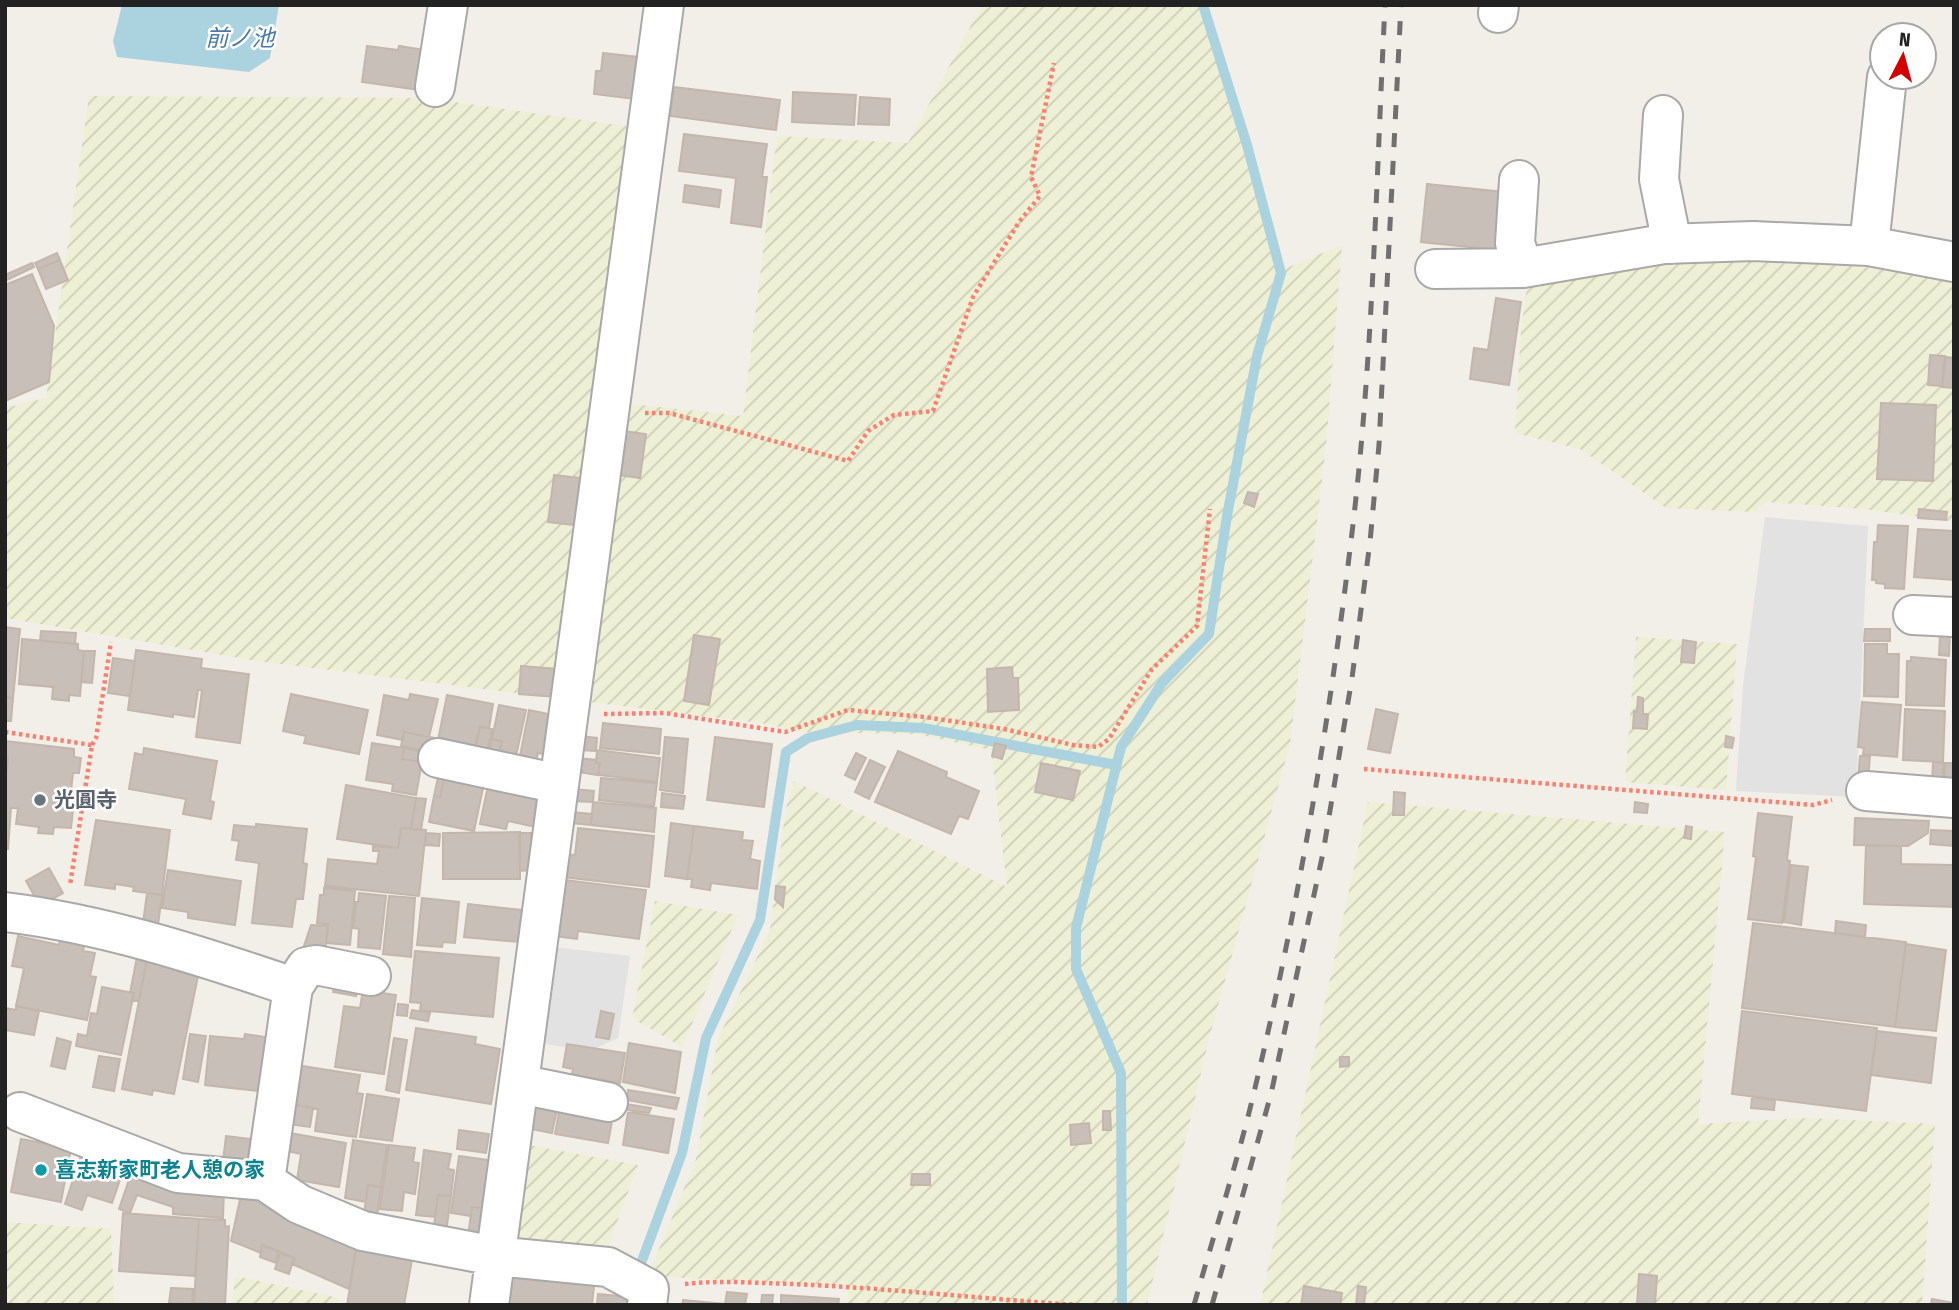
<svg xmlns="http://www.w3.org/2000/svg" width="1959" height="1310" viewBox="0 0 1959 1310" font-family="'Fira Sans Condensed','Noto Sans JP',sans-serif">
<defs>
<pattern id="farmland-furrows" width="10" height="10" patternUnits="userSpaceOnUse" patternTransform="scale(1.75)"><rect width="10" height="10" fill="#eef0d5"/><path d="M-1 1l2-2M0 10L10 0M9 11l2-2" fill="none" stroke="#ccceb7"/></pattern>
</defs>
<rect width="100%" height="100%" fill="#f2efe9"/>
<!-- farmland -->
<path fill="url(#farmland-furrows)" d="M 982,5 L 1199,5 L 1221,63 L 1277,272 L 1342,245 L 1326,447 L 1290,744 L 1209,1039 L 1147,1305 L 848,1305 L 848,1286 L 648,1276 L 696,1159 L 718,1039 L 770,930 L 786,808 L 794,781 L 1007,887 L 991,750 L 916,734 L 798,732 L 768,724 L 257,661 L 5,618 L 5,408 L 46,398 L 89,96 L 425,98 L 626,126 L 613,276 L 595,400 L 743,416 L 777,136 L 908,143 Z
M 1747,255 L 1897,270 L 1954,280 L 1954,522 L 1864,509 L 1767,502 L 1754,512 L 1666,508 L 1580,449 L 1515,433 L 1521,330 L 1527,288 L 1632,265 Z
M 1636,637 L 1737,644 L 1726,790 L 1625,782 Z
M 1368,802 L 1725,832 L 1698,1124 L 1806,1118 L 1935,1124 L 1922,1305 L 1260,1305 Z
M 655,901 L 738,915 L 682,1047 L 632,1018 Z
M 523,1144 L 638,1165 L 603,1260 L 508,1248 Z
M 5,1222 L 111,1229 L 114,1305 L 5,1305 Z
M 235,1276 L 339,1298 L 338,1305 L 232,1305 Z"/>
<!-- parking -->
<path fill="#e2e2e2" d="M 1765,517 L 1868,526 L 1856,797 L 1736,791 L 1743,686 Z
M 546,946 L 630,956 L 618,1038 L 588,1052 L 532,1041 Z"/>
<!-- water -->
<path fill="#aad3df" d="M 122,5 L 279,5 L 270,58 L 249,72 L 117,57 L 113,41 Z"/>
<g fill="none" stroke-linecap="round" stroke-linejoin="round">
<!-- stream -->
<path stroke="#aad3df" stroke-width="10" d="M 637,1274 L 682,1153 L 706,1038 L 760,920 L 786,752 L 808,738 L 857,725 L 923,728 L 1116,765
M 1122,1305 L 1121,1073 L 1076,969 L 1076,928 L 1121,747 L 1162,683 L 1209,634 L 1227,516 L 1257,356 L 1281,273 L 1247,145 L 1203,5"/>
</g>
<!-- building -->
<path fill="#c7bfb8" stroke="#c4b6ab" stroke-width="2" d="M 367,46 L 398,50 L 399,46 L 425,50 L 420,90 L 362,82 Z
M 603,53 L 647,58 L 642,100 L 594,94 L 596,71 L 601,71 Z
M 674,87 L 780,100 L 776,130 L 670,116 Z
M 793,92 L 856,95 L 854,125 L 792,122 Z
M 860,97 L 890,99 L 889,125 L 858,124 Z
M 684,134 L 767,144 L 762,177 L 767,177 L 761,227 L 731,223 L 736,178 L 679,171 Z
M 1427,184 L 1504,192 L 1498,250 L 1421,242 Z
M 685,185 L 721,190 L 719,207 L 683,202 Z
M 57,253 L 60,260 L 38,269 L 35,263 Z
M 60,260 L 68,280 L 46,289 L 38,269 Z
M 32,263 L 34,267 L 5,281 L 5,275 Z
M 32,274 L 54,326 L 49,382 L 5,401 L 5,285 Z
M 1496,298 L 1521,302 L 1509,385 L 1470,379 L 1474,348 L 1488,350 Z
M 1930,355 L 1945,356 L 1942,386 L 1928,385 Z
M 1946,357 L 1954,358 L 1954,388 L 1942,387 Z
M 1881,403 L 1936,405 L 1933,481 L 1877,479 Z
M 624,431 L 646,434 L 640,478 L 618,475 Z
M 554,475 L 588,479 L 582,526 L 548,522 Z
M 1248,492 L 1258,494 L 1254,507 L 1244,503 Z
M 1919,509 L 1947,512 L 1946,520 L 1918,518 Z
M 1878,525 L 1908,526 L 1904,589 L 1885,588 L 1885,584 L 1876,583 L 1876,580 L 1872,580 L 1874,542 L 1877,542 Z
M 1918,529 L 1954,531 L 1954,580 L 1914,577 Z
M 5,627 L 20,629 L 13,698 L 5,697 Z
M 1865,629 L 1890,629 L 1890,641 L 1864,641 Z
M 41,631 L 76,633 L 75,644 L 40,641 Z
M 1940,634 L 1950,634 L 1949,656 L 1939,655 Z
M 694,635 L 720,639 L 709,705 L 684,701 Z
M 22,639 L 78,644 L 78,650 L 84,651 L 80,696 L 69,695 L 69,701 L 52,699 L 53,687 L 19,684 Z
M 1683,640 L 1696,642 L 1694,663 L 1681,662 Z
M 1865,644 L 1887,644 L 1887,654 L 1899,654 L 1898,697 L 1864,696 Z
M 136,650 L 202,659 L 201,668 L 249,674 L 240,743 L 196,737 L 202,690 L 198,690 L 194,717 L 173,714 L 173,717 L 128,710 Z
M 84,651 L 95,651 L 92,683 L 81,682 Z
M 1911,657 L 1946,660 L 1944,706 L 1906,705 L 1907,661 L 1911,661 Z
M 113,658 L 135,661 L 130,696 L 108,693 Z
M 521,666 L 558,669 L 556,697 L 519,694 Z
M 1012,667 L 1013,678 L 1018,678 L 1019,710 L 988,712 L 987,669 Z
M 291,694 L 368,710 L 359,754 L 304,743 L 306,736 L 283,731 Z
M 410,694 L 438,699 L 429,737 L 404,732 L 403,740 L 377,735 L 384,695 L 409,700 Z
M 447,695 L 493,704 L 489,729 L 480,726 L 475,747 L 438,740 Z
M 5,697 L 13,698 L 11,721 L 5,721 Z
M 1638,697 L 1643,698 L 1643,714 L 1648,714 L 1647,729 L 1633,728 L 1634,711 L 1637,712 Z
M 1862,702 L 1901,705 L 1897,757 L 1863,754 L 1864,748 L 1858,747 Z
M 499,705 L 526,710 L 516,756 L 499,752 L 502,741 L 492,739 Z
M 1376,709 L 1398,714 L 1390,753 L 1368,749 Z
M 1905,709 L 1945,711 L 1943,762 L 1903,760 Z
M 529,710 L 553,715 L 546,750 L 543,754 L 538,753 L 536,760 L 520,756 Z
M 603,723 L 661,729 L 659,754 L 600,748 Z
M 480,726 L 492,729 L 487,753 L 475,751 Z
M 404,732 L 435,738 L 432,752 L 401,746 Z
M 580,736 L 597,738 L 596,751 L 579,750 Z
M 1726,736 L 1734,738 L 1732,748 L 1725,747 Z
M 665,737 L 688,739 L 683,793 L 660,790 Z
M 715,737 L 772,744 L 764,807 L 707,800 Z
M 492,739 L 502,742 L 499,755 L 489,752 Z
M 5,741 L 74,749 L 74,757 L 81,758 L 79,773 L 73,773 L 71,791 L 75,792 L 71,828 L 54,827 L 53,834 L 38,833 L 39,827 L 16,824 L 18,808 L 11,808 L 8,849 L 5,849 L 5,784 L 8,758 L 5,757 Z
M 372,743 L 404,748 L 402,759 L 422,762 L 416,795 L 392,791 L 393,784 L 366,780 Z
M 995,743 L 1006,746 L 1002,759 L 992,756 Z
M 144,748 L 217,761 L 210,801 L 214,802 L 211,819 L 183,814 L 186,799 L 129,789 L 135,753 L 143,755 Z
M 404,748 L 428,753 L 426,763 L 402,759 Z
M 597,750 L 660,758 L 657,782 L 598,775 L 600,763 L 596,763 Z
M 898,751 L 947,772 L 946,777 L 979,791 L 968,819 L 959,816 L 951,834 L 875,802 Z
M 856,753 L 866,758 L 855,780 L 845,775 Z
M 1860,756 L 1870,756 L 1868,781 L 1858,780 Z
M 579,758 L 596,760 L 596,763 L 600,763 L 598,775 L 578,772 Z
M 870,760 L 885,767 L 869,799 L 855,792 Z
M 1933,762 L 1944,763 L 1942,785 L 1932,784 Z
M 1041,763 L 1080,771 L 1073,800 L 1035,792 Z
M 1945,763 L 1954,763 L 1954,785 L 1944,785 Z
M 439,773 L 445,775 L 440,797 L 434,796 Z
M 445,775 L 484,783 L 474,831 L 429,822 L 434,796 L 440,797 Z
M 601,778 L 657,783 L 654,806 L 599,800 Z
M 489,781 L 541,792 L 536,827 L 508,821 L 506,829 L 480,824 Z
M 346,785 L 416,798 L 411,829 L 401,828 L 398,848 L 337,839 Z
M 573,789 L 594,791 L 593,802 L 572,801 Z
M 1394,792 L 1405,793 L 1404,815 L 1393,815 Z
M 662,793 L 685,796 L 683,809 L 661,807 Z
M 416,798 L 426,799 L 421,830 L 411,829 Z
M 593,802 L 656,808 L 654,832 L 591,825 Z
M 1635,802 L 1648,804 L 1647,813 L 1634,812 Z
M 571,812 L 592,814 L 591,825 L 570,823 Z
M 1758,813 L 1792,817 L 1787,860 L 1790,861 L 1782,923 L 1748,919 L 1756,857 L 1753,856 Z
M 1855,818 L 1929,821 L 1928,833 L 1908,846 L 1854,845 Z
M 96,820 L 170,830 L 162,895 L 133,891 L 134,887 L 115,884 L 115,889 L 85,885 Z
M 671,823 L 694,826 L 687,879 L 665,876 Z
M 256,824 L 307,829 L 303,863 L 307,864 L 303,899 L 296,899 L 292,927 L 252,923 L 259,863 L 236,860 L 239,841 L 232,840 L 234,825 L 256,827 Z
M 694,826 L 743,832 L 742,840 L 753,841 L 750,859 L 760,861 L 757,889 L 711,883 L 710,890 L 691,887 L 692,879 L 687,879 Z
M 1686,826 L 1692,827 L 1691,839 L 1684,838 Z
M 401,828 L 426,830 L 419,896 L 325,886 L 328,859 L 377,864 L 379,851 L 373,851 L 373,846 L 398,848 Z
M 578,828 L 654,836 L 649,887 L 563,877 L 565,854 L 575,855 Z
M 1931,830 L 1954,831 L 1954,846 L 1930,844 Z
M 520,832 L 520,879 L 443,879 L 443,833 Z
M 426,833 L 440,834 L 439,846 L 425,845 Z
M 519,833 L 531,833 L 531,870 L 520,871 Z
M 1866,845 L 1901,846 L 1901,864 L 1954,865 L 1954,907 L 1864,904 Z
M 1791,865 L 1808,867 L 1801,925 L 1784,922 Z
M 49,868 L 63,893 L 40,906 L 26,881 Z
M 168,870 L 241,881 L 235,925 L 188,918 L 188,912 L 162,908 Z
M 565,880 L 646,890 L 639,939 L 578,931 L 577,939 L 553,936 Z
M 776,886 L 785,887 L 783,907 L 775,899 Z
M 324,888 L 355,891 L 350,945 L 326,943 L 328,924 L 317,923 L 320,895 L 324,895 Z
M 147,893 L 162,895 L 158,925 L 143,923 Z
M 359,893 L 386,896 L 380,949 L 358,947 L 359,929 L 353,928 L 356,902 L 358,902 Z
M 389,896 L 415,898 L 411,957 L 383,954 Z
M 422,898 L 459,902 L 455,943 L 443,942 L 442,947 L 417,945 Z
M 468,904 L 522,910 L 519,942 L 464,937 Z
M 1836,921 L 1866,925 L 1865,937 L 1835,933 Z
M 1753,923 L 1906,942 L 1895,1027 L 1742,1008 Z
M 311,925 L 328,926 L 325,952 L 303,949 Z
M 18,936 L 59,945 L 61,936 L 85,940 L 83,951 L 95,953 L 90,976 L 96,977 L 87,1020 L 16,1006 L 24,968 L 12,966 Z
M 1906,944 L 1946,950 L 1936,1031 L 1895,1027 Z
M 415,951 L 499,958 L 493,1017 L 420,1010 L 421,1003 L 410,1002 Z
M 137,957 L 147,959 L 139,1001 L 132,1000 L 134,993 L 130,993 Z
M 147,959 L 181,966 L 180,972 L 198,976 L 174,1094 L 153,1090 L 152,1095 L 122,1089 Z
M 335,985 L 358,989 L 356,996 L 333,992 Z
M 102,987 L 134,993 L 121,1055 L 76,1046 L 78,1034 L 87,1036 L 91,1013 L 97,1014 Z
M 363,990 L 396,995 L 384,1074 L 335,1067 L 344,1006 L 360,1008 Z
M 398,1004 L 408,1005 L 407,1016 L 397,1015 Z
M 16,1006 L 39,1011 L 34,1035 L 5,1030 L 5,1008 L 16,1010 Z
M 412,1010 L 430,1013 L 428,1021 L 410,1018 Z
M 601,1011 L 614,1014 L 609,1039 L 596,1037 Z
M 1742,1011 L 1877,1028 L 1866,1111 L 1732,1094 Z
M 416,1028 L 476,1037 L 475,1044 L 500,1049 L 491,1104 L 406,1090 Z
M 1877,1031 L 1936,1038 L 1931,1083 L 1871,1075 Z
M 190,1034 L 206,1036 L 198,1082 L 183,1079 Z
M 245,1034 L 271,1038 L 267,1092 L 205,1085 L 210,1036 L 244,1039 Z
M 57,1038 L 71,1042 L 65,1069 L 51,1066 Z
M 394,1038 L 407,1040 L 399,1093 L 386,1090 Z
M 629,1043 L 681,1052 L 675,1093 L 623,1082 Z
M 567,1044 L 625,1053 L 620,1083 L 572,1075 L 573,1069 L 563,1067 Z
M 99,1056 L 120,1059 L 114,1091 L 93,1087 Z
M 1340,1057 L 1349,1057 L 1349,1066 L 1340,1067 Z
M 296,1065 L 360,1075 L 357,1093 L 363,1094 L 356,1137 L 315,1131 L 318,1109 L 290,1104 Z
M 628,1090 L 679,1098 L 676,1109 L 627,1100 Z
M 367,1094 L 399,1099 L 392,1141 L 360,1137 Z
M 1752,1097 L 1775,1100 L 1774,1110 L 1751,1108 Z
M 530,1100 L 558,1105 L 552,1133 L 526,1128 Z
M 561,1101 L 614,1110 L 608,1143 L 555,1134 Z
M 290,1104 L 313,1108 L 310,1127 L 287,1124 Z
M 626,1104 L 651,1108 L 649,1113 L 625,1110 Z
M 1103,1111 L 1110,1111 L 1111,1130 L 1103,1130 Z
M 628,1112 L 674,1119 L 668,1153 L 623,1145 Z
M 1089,1123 L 1091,1143 L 1071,1145 L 1070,1125 Z
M 459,1130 L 489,1134 L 486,1153 L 457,1149 Z
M 290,1133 L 346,1143 L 339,1187 L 297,1180 L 301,1154 L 287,1151 Z
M 226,1136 L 251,1139 L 248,1164 L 223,1161 Z
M 21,1139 L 71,1148 L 61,1202 L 11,1192 Z
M 353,1140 L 387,1145 L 381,1187 L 368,1185 L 366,1202 L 345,1198 Z
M 389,1145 L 415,1148 L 413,1162 L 419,1163 L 415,1194 L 404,1192 L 402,1211 L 380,1209 Z
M 424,1150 L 451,1154 L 448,1169 L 454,1170 L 451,1196 L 438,1195 L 435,1217 L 416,1215 Z
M 82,1153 L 124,1168 L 112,1203 L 87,1195 L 82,1210 L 65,1204 Z
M 459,1156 L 489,1160 L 483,1208 L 472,1207 L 471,1216 L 451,1213 Z
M 132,1171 L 224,1187 L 223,1218 L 173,1214 L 173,1207 L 137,1195 L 130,1213 L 119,1209 Z
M 912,1174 L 930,1174 L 930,1185 L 911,1185 Z
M 368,1185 L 381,1187 L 377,1216 L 364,1214 Z
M 242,1190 L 357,1245 L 349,1289 L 292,1264 L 295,1258 L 262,1245 L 261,1253 L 231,1241 Z
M 438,1195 L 451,1196 L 446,1233 L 433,1232 Z
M 472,1207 L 483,1208 L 479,1236 L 468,1235 Z
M 123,1213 L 199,1219 L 195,1276 L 119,1271 Z
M 199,1219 L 225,1220 L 225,1227 L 229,1226 L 225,1305 L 194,1303 Z
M 262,1245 L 278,1251 L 276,1263 L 260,1257 Z
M 357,1245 L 413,1254 L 404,1305 L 347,1305 Z
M 280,1253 L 294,1258 L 289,1274 L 275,1269 Z
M 511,1271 L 594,1286 L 592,1305 L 507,1305 Z
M 1639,1274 L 1657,1276 L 1655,1305 L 1637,1305 Z
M 1304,1286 L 1342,1293 L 1340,1305 L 1301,1305 Z
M 1358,1286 L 1366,1287 L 1364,1305 L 1356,1305 Z
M 171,1288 L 193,1289 L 192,1305 L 169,1303 Z
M 727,1292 L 747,1294 L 745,1305 L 725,1304 Z
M 598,1294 L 628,1297 L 627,1305 L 597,1305 Z
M 762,1295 L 773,1295 L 772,1305 L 761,1305 Z
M 781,1295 L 839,1299 L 838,1305 L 781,1305 Z
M 1932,1299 L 1954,1303 L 1954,1305 L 1931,1305 Z
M 683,1300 L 725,1304 L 731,1305 L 682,1305 Z"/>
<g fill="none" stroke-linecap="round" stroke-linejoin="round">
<defs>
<path id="minor" d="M 1498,13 L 1499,5
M 435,87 L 448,5
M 1663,115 L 1659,179 L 1672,244
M 1519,180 L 1515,243 L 1523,268
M 1869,246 L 1887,77
M 1435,269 L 1523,268 L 1664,244 L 1753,241 L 1869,246 L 1954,262
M 1913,615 L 1954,617
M 438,758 L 559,784
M 1866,791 L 1954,798
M 5,912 C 103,924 199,955 293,987
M 519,1084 L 608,1102
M 20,1112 L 178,1173 L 265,1181 L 299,1204 L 363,1231 L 495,1256 L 608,1267 L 649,1289 L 647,1305
M 265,1181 L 293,987 L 306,967 L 316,965 L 371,976
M 489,1305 L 664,5"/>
</defs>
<!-- minor casing -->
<use href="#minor" stroke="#a9a9a9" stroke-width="42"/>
<!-- path -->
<path stroke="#fa8072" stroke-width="4.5" stroke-dasharray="3.5 3.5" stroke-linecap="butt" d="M 645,413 L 669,413 L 848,461 L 868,431 L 894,415 L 933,411 L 973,297 L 1019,222 L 1040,196 L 1031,177 L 1054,63
M 604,714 L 665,713 L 785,732 L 848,710 L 925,717 L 1004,729 L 1073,745 L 1098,747 L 1109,739 L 1152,669 L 1197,626 L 1210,509
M 5,732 L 92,745 L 70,885
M 92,745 L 96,738 L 111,642
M 1364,769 L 1813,805 L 1832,800
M 685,1284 C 720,1280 756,1283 791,1284 C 888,1288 983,1299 1079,1305"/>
<!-- minor -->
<use href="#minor" stroke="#fff" stroke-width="38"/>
<!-- rail -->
<path stroke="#707070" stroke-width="5" stroke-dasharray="14 14" stroke-linecap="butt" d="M 1194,1305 C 1214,1233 1238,1161 1255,1088 C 1298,908 1329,724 1351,541 C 1373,363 1376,183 1385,5
M 1212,1305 L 1271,1094 L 1323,853 L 1352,678 L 1370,542 L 1379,445 L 1401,5"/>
</g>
<!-- markers -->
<circle fill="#6b7280" stroke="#fff" stroke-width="2.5" cx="40" cy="800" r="7"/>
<circle fill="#0f9aa8" stroke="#fff" stroke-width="2.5" cx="41" cy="1170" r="7"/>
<g text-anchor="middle" stroke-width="5" stroke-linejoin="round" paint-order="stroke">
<!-- worship labels -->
<g font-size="21" font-weight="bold" fill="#5b616d" stroke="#fff" text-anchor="start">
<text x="54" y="807">光圓寺</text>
</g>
<!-- culture labels -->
<g font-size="21" font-weight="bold" fill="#0d838f" stroke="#fff" text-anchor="start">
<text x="55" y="1177">喜志新家町老人憩の家</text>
</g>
<!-- water labels -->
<g font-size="23" font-style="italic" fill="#4a7aab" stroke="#fff">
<text x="240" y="46">前ノ池</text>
</g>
</g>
<!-- border -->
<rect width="1959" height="1310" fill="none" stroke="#222222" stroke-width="14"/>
<!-- north arrow -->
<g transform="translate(1903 56) rotate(6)"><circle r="33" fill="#ffffff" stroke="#a7a7a7" stroke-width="2"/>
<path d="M0-5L12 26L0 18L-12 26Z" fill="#d40000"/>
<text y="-10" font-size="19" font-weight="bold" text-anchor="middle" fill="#222222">N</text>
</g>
</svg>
